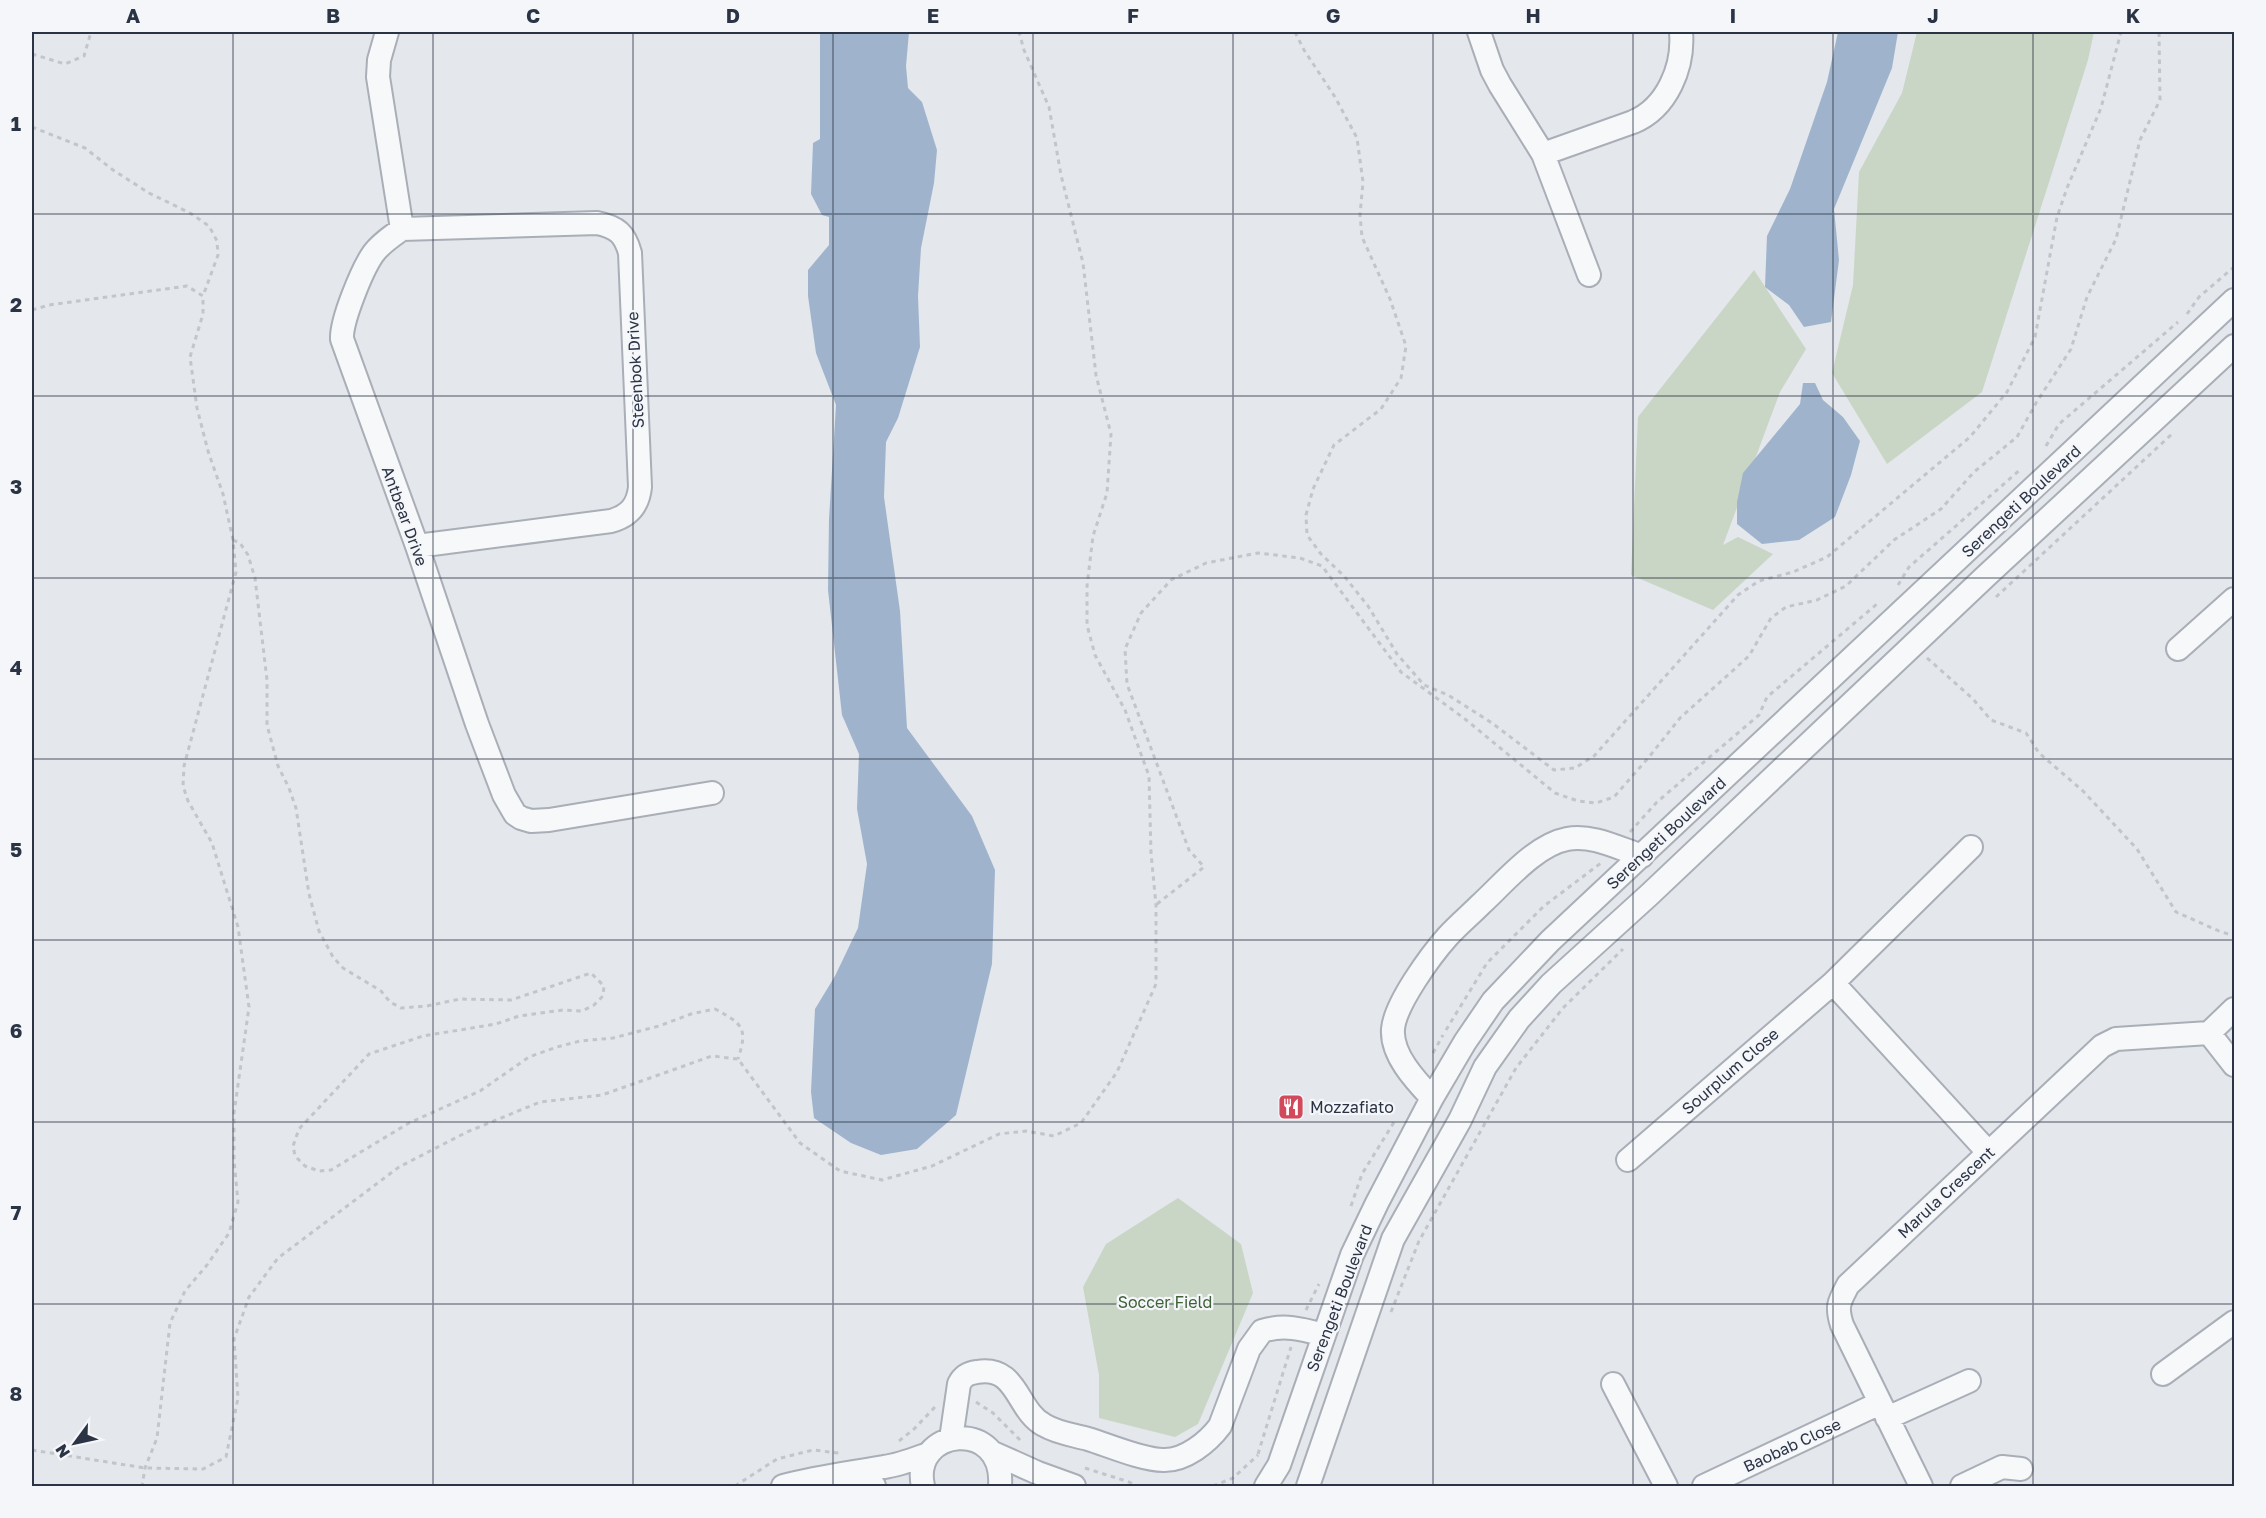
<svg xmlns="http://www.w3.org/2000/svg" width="2266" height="1518" viewBox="0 0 2266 1518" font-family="'Golos Text',sans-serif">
<rect width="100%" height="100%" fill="#e4e7ec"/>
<!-- green -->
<path fill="#c9d6c5" d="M 1917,32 L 2094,32 L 2088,60 L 1982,392 L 1887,464 L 1832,373 L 1853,285 L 1859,172 L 1902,93 Z
M 1754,270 L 1806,349 L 1780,392 L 1723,545 L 1738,537 L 1773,554 L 1713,610 L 1631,575 L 1638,417 Z
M 1178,1198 L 1241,1244 L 1253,1293 L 1198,1424 L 1175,1437 L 1099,1418 L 1099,1375 L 1083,1287 L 1106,1244 Z"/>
<!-- water -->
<path fill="#9fb4cc" d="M 820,32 L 909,32 L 906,66 L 908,88 L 922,102 L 937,150 L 934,183 L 921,248 L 918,296 L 920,347 L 898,418 L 886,442 L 884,497 L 900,611 L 907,728 L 972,816 L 995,870 L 992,964 L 956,1115 L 917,1149 L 881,1155 L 851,1143 L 814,1118 L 811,1092 L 815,1009 L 835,976 L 858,928 L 867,864 L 857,809 L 859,754 L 842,715 L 828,590 L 829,519 L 836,405 L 816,353 L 808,296 L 808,270 L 829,245 L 829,217 L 822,215 L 811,194 L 813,143 L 820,139 Z
M 1838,32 L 1898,32 L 1892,68 L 1834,209 L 1839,260 L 1831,322 L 1804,327 L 1789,305 L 1765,287 L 1767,236 L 1790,189 L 1827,82 Z
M 1803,383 L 1815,383 L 1823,400 L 1843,417 L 1860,441 L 1851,475 L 1835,517 L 1799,540 L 1762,544 L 1737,524 L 1737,502 L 1743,473 L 1800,404 Z"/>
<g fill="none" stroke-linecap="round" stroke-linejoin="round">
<defs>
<path id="minor" d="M 387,32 L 379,60 L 378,77 L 402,229 C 392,236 380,244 373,254 C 362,270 341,321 342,339 L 417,546 L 477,724 L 504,795 L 515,814 L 521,818 L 531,821 L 549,820 L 712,793
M 1479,32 L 1492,70 L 1500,85 L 1543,154 L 1589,275
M 1543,154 L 1633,122 C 1667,108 1684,67 1681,32
M 402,229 L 597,223 C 617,227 625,234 630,253 L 640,487 C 638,506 629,516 611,521 L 417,546
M 2178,649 L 2234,599
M 1833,983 L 1988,1152
M 2209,1033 L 2234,1065
M 1432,1098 C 1416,1081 1391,1055 1393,1029 C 1395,1004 1431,955 1448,936 C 1458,925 1470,915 1481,904 C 1504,883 1535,845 1567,839 C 1592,834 1618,848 1642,856
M 1628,1160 L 1833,983 L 1971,847
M 2163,1374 L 2234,1322
M 1613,1384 L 1666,1486
M 1887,1418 L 1969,1381
M 951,1439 L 959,1384 C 963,1376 968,1373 977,1372 C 1018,1365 1016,1410 1044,1425 C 1057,1433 1074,1435 1088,1439 C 1108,1445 1142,1460 1163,1460 C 1185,1461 1208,1442 1220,1426 L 1249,1349 L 1262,1331 C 1284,1324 1302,1329 1324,1335
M 991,1452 L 1038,1473 L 1074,1486
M 783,1486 C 816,1477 849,1473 884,1467 C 899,1465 914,1459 928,1454
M 860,1486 L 874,1486
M 923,1486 C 910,1428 1005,1417 1000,1486
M 1266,1486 L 1279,1465 L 1352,1255 L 1377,1203 L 1432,1098 L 1465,1042 L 1493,1001 L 1550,941 L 2234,300
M 1308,1486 L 1393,1239 L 1460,1120 L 1485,1067 L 1519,1019 L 1551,984 L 1649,895 L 1986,576 L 2234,346
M 1704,1486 L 1880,1403
M 1921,1486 L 1842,1325 C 1836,1306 1839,1302 1848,1285 L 2102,1046 L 2116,1039 L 2209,1033 L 2234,1009
M 1962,1486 L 2002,1467 L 2021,1469"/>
</defs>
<!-- minor casing -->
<use href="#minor" stroke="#a9aeb7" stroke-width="26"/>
<!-- path -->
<path stroke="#c2c5cb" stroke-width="3" stroke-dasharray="4.5 4.5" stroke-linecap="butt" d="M 1295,32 L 1304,50 L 1335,97 L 1357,138 L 1363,182 L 1360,215 L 1362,237 L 1390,299 L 1406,346 L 1401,378 L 1381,409 L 1334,445 L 1313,489 L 1306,515 L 1307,535 L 1321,554 L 1344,576 L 1368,606 L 1397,654 L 1424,685 L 1448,695 L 1492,723 L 1554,770 L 1575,768 L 1594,756 L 1738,595 L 1759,581 L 1793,572 L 1827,557 L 1970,437 L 2007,392 L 2035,337 L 2057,217 L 2067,188 L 2101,108 L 2121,32
M 32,54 L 65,64 L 84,56 L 91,32
M 32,127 L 85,148 L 113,170 L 149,193 L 190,213 L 209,226 L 217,241 L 218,255 L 203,296
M 32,310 L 49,305 L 187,286 L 203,296 L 203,314 L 190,357 L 197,408 L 208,451 L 223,494 L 233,540 L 236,572 L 184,766 L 183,786 L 188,801 L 212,843 L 238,927 L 249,1007 L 234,1113 L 234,1160 L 238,1202 L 229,1233 L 207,1265 L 185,1291 L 170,1323 L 157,1438 L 145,1468 L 142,1486
M 2187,314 L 2199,297 L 2234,267
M 2046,446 L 2059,424 L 2178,322
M 233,540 L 240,543 L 248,555 L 255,578 L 267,680 L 267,725 L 278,766 L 289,788 L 296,808 L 309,894 L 319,931 L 333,957 L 343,968 L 381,991 L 390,1002 L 401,1008 L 427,1006 L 460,999 L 511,1000 L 591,973 L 604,986 L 603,996 L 594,1005 L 582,1011 L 563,1010 L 519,1016 L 496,1024 L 423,1036 L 369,1054 L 299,1129 L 293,1146 L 295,1156 L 305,1166 L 319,1171 L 331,1170 L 409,1123 L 480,1091 L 529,1057 L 557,1047 L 580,1041 L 613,1038 L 659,1026 L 691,1014 L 715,1009 C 743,1024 748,1028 738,1059
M 1898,585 L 1909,567 L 2021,469
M 1996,597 L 2172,434
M 1927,658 L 1973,699 L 1991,720 L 2026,733 L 2039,753 L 2083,791 L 2137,849 L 2176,912 L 2219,931 L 2234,936
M 1630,832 L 1657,802 L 1759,715 L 1767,697 L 1877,604
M 1157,904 L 1204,867 L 1189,850 L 1127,684 L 1125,649 L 1141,613 L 1171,580 L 1206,563 L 1258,553 L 1300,558 L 1322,566 L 1401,672 L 1465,719 L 1555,793 L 1578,801 L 1596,803 L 1614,797 L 1649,757 L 1680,718 L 1749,656 L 1771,618 L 1786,607 L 1817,600 L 1846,586 L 1894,540 L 1941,509 L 1974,472 L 2017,437 L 2036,403 L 2071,349 L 2087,297 L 2116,239 L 2140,140 L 2160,100 L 2159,32
M 1446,1030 L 1487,963 L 1544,906 L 1601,863
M 1433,1053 L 1443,1035
M 1351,1206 L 1362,1174 L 1396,1119
M 1306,1310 L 1319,1284
M 1391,1312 L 1419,1241 L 1516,1068 L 1563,1008 L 1623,949
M 976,1402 L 993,1413 L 1023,1443
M 899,1441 L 914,1429 L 935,1407
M 32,1450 L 145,1468 L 203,1469 L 226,1457 L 238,1398 L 234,1339 L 249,1297 L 278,1258 L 399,1167 L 467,1132 L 540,1102 L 602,1095 L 712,1056 L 738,1059 L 800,1143 L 840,1171 L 882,1180 L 932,1166 L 999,1134 L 1026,1131 L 1054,1136 L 1081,1123 L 1117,1072 L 1156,984 L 1156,905 L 1151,853 L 1149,776 L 1125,710 L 1095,655 L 1087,625 L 1087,586 L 1093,536 L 1107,493 L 1111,434 L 1096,375 L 1083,263 L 1061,175 L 1049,107 L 1024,50 L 1019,32
M 1258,1454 L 1291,1347
M 1085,1468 L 1129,1482 L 1137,1486
M 735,1486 L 777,1459 L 813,1450 L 839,1453
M 1213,1486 L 1233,1478 L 1258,1455"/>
<!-- minor -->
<use href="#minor" stroke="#f7f8fa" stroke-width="22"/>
</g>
<!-- grid -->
<path fill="none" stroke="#2b3445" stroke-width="1.5" stroke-opacity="0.55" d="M 233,32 L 233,1486M 433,32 L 433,1486M 633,32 L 633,1486M 833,32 L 833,1486M 1033,32 L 1033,1486M 1233,32 L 1233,1486M 1433,32 L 1433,1486M 1633,32 L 1633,1486M 1833,32 L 1833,1486M 2033,32 L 2033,1486M 32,214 L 2234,214M 32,396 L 2234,396M 32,578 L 2234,578M 32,759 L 2234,759M 32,940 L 2234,940M 32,1122 L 2234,1122M 32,1304 L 2234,1304"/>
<!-- icons -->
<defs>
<symbol id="restaurant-square" viewBox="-11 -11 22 22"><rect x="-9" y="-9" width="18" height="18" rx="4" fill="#d1495b" stroke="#f4f6f9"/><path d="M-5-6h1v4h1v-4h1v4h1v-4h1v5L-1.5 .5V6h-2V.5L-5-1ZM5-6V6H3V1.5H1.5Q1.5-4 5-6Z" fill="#fff"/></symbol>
</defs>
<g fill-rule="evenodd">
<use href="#restaurant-square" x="1276" y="1092" width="30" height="30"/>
</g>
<g text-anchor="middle" stroke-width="4.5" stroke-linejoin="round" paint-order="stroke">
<!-- street labels -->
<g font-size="16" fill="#2b3445" stroke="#f4f6f9">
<text transform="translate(635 370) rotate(-93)" y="6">Steenbok Drive</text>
<text transform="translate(2021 501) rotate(-43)" y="6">Serengeti Boulevard</text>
<text transform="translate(405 516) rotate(70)" y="6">Antbear Drive</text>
<text transform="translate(1666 833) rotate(-43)" y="6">Serengeti Boulevard</text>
<text transform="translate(1730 1071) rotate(-41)" y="6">Sourplum Close</text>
<text transform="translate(1946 1192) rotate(-43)" y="6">Marula Crescent</text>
<text transform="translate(1339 1298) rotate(-69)" y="6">Serengeti Boulevard</text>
<text transform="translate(1792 1445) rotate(-25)" y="6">Baobab Close</text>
</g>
<!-- poi labels -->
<g font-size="16" fill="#2b3445" stroke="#f4f6f9" text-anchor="start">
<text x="1310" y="1113">Mozzafiato</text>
</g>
<!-- park labels -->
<g font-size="16" fill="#3f6138" stroke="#f4f6f9">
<text x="1165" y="1308">Soccer Field</text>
</g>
</g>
<!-- border -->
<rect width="2266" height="1518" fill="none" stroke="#f4f6f9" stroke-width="66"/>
<!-- north arrow -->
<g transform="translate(75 1443) rotate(237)" stroke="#f4f6f9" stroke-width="4.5" paint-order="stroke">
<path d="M0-4.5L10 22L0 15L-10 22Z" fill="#2b3445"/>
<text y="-9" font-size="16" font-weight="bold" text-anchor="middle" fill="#2b3445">N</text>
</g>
<rect x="33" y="33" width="2200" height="1452" fill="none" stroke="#2b3445" stroke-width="2"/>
<g font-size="20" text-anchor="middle" font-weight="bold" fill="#2b3445">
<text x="133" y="23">A</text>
<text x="333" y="23">B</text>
<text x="533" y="23">C</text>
<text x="733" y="23">D</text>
<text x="933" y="23">E</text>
<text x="1133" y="23">F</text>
<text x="1333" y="23">G</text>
<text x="1533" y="23">H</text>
<text x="1733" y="23">I</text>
<text x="1933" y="23">J</text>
<text x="2133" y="23">K</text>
<text x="16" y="131">1</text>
<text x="16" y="312">2</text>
<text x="16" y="494">3</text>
<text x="16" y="675">4</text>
<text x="16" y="857">5</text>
<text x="16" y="1038">6</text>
<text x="16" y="1220">7</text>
<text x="16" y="1401">8</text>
</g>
</svg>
